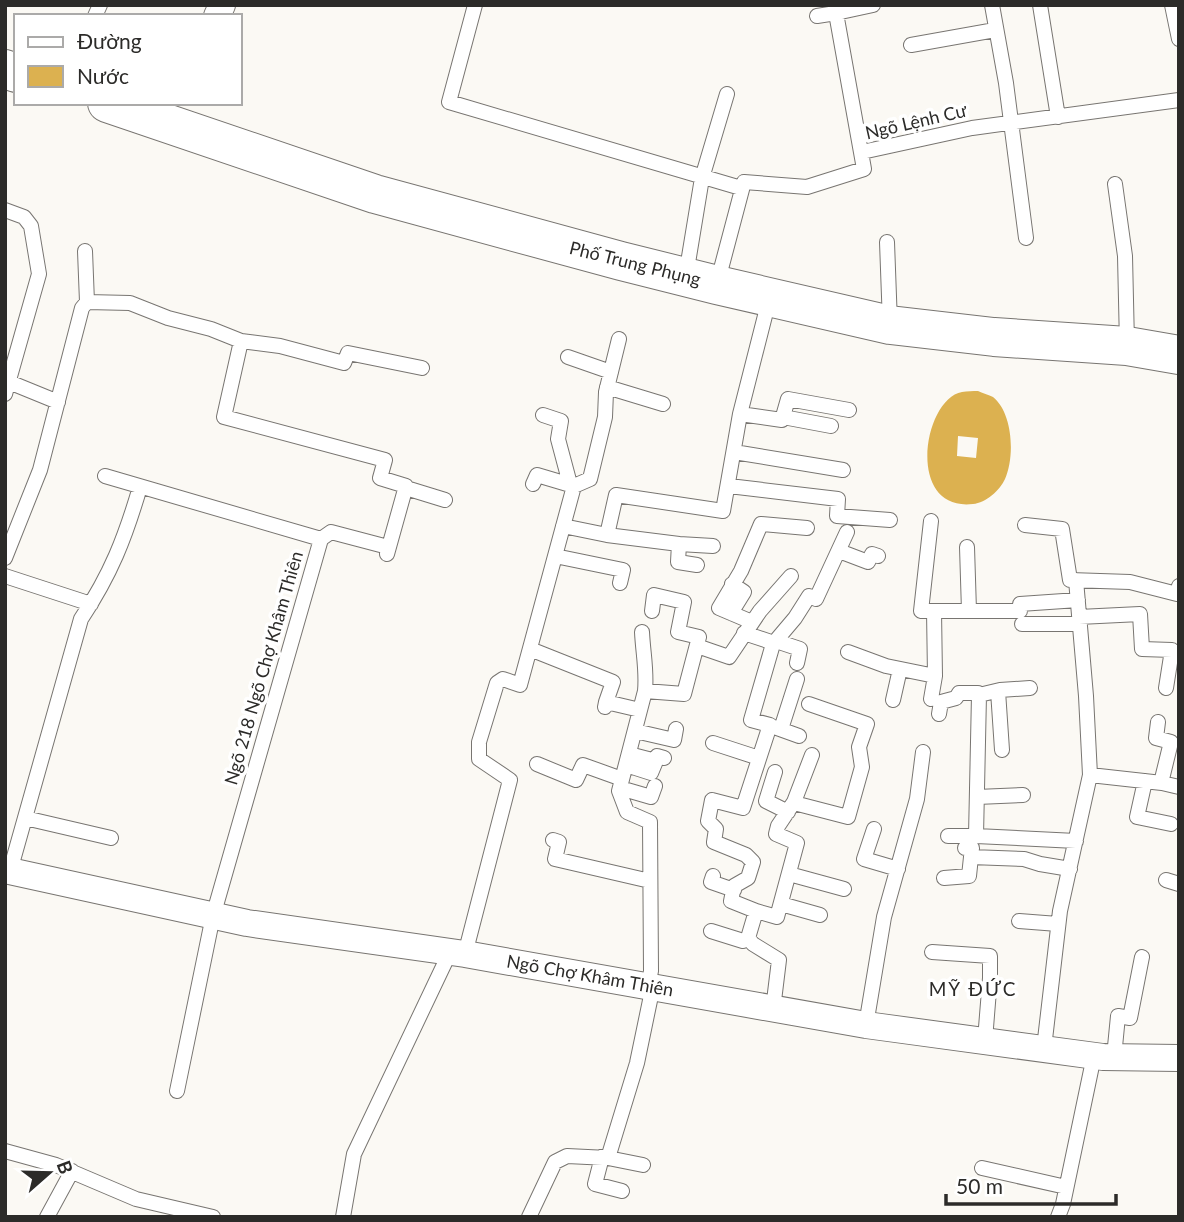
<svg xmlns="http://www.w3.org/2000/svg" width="1184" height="1222" viewBox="0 0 1184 1222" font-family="Lato,sans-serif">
<rect width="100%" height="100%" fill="#fbf9f4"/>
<!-- water -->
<path fill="#dcb150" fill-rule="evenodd" d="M 978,391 C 982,393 989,395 993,397 C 1013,413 1015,457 1005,479 C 1000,490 986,503 973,504 C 905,512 923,399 962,392 C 967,391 973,391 978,391 ZM 958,436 L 978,438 L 976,458 L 957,456 Z"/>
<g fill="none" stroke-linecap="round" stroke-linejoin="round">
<defs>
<path id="lane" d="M 475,5 L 449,102 L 741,188
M 992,5 L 1006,83 L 1026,238
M 1040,5 L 1058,117
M 1172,5 L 1179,39
M 95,16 L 100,5
M 817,16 L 836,13
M 911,45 L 995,30
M 862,152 L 972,128 L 1179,100
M 1115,184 L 1125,256 L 1127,344
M 5,210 L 24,217 L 31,226 L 39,274 L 5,394
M 887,242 L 890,324
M 85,251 L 87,302
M 686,275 L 702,178 L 727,94
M 717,284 L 744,182 L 807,187 L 864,169 L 836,13 L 873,5
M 87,302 L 130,303 L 168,318 L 211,329 L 241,341 L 280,346 L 344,363 L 348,353 L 422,368
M 241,341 L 224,417 L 385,460 L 380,478 L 406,486 L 387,554
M 568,357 L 611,372
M 9,382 L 58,402
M 607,387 L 663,404
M 740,414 L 782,420 L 788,399 L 849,410
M 543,415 L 561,421 L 558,439 L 570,484
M 783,417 L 831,426
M 734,452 L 843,470
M 105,476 L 321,539
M 533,484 L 537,475 L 574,486
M 729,486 L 838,499 L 837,516 L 890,520
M 406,488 L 445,500
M 931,521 L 921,611 L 1020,611 L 1020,604 L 1078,600
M 1025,525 L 1062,529 L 1070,580 L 1130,582 L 1177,594 L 1179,586
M 563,526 L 607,535 L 616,495 L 723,511 L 740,414 L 769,300
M 607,535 L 679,544 L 678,562 L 697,565
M 679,544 L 713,546
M 967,547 L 969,611
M 839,551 L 868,562 L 872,554 L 878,556
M 555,556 L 623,570 L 620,583
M 5,558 L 40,470 L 82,308 L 87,302
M 5,576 L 91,604
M 731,613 L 744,592 L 732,584
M 1079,617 L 1140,614 L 1142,649 L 1172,650 L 1166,688
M 752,622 L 719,608 L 741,571 L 761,524 L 807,528
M 1022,624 L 1080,624
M 642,632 C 643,653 647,671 645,691
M 744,633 L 774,643
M 776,641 L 800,649 L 797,663
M 697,646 L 729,657 L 760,611 L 791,576
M 530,649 L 613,682 L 606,702
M 848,652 L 886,666 L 935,676
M 1030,688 L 1000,690 L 979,695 L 976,836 L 1076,841
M 998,691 L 1002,750
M 931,699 L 935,676 L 934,611
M 893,700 L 900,669
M 605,707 L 606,702 L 640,710
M 939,714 L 941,702 L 956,698 L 959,693 L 978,693 L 979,695
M 1158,722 L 1156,738 L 1171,742 L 1161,783
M 774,727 L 799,736
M 781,729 L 797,679
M 635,731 L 674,740 L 676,729
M 713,743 L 759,758
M 629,754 L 656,761 L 657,756 L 664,758
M 537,764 L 576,780 L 583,765 L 622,779
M 626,765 L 651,773 L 656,761
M 775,772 L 766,801 L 788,812
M 1090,775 L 1162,783 L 1179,787
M 1145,781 L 1137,817 L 1171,824
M 620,788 L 651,797 L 655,786
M 977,797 L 1023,795
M 794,803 L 848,817 L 862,767 L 859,747 L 867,724 L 809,704
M 25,818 L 111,838
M 874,829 L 864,859 L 898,869
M 948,836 L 976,836
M 553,840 L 559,842 L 555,859 L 650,881
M 965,848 L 972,848 L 971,857 L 1024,859 L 1040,864 L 1070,869
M 10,871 L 81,619 C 111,574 125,538 140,487
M 789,874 L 844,889
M 713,876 L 711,882 L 734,890
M 944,878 L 969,876 L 971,857
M 1166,880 L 1179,884
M 781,904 L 820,915
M 756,911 L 777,917 L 797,843 L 776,834 L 778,826 L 794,802 L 812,755
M 1019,921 L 1058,924
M 711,931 L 743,941 L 748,938
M 932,952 L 990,956 L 990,978 L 985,1040
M 465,954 L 510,780 L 479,759 L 479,742 L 497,683 L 503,679 L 520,685 L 574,486 L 590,479 L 605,417 L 606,392 L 619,339
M 648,986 L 651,971 L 650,822 L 627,812 L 619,791 L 645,691 L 684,694 L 699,637 L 678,632 L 684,602 L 654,595 L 652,611
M 773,1009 L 779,960 L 753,944 L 748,938 L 756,911 L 731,901 L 734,886 L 748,878 L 753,862 L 746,855 L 714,842 L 716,829 L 708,821 L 712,800 L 743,808 L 770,725 L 751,720 L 773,644 L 795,618 L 809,596 L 816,599 L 847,532
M 866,1025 L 884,917 L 917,799 L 923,752
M 1044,1048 L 1060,911 L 1090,775 L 1086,696 L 1076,580
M 1114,1057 L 1118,1016 L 1130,1018 L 1142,957
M 177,1091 L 213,916 L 321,539 L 331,532 L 388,547
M 5,1151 L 56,1165 L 136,1199 L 213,1217
M 602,1157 L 595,1184 L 622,1191
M 608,1158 L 643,1165
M 982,1168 L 1066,1187
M 47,1217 L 72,1171
M 343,1217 L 354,1154 L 450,952
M 529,1217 L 555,1162 L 567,1156 L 608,1158 L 637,1063 L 653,986
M 1058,1217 L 1063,1204 L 1094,1056"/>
<path id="street" d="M 217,16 L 222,5
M 5,870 L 247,923 L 465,954 L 866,1025 L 1103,1057 L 1179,1058"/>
<path id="secondary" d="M 5,69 L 16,73
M 107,103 L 375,194 L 621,261 L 717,285 L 890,325 L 994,337 L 1127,346 L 1179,355"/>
</defs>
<!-- lane casing -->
<use href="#lane" stroke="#787571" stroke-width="16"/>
<!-- street casing -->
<use href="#street" stroke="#787571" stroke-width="28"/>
<!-- secondary casing -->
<use href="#secondary" stroke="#787571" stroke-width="40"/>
<!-- lane -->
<use href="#lane" stroke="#fff" stroke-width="14"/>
<!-- street -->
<use href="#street" stroke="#fff" stroke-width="26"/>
<!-- secondary -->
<use href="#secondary" stroke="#fff" stroke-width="38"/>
</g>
<g text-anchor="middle" stroke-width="7" stroke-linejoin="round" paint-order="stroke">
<!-- street labels -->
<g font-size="18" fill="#2c2b29" stroke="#fff">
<text transform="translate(916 122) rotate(-13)" y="6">Ngõ Lệnh Cư</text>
<text transform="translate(635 264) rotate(14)" y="6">Phố Trung Phụng</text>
<text transform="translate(264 668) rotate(-74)" y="6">Ngõ 218 Ngõ Chợ Khâm Thiên</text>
<text transform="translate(590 976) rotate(10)" y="6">Ngõ Chợ Khâm Thiên</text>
</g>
<!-- neighbourhood labels -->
<g font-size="19" letter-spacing="2" fill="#2c2b29" stroke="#fff">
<text x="973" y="996">MỸ ĐỨC</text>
</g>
</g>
<!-- border -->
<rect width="1184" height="1222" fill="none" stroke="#2c2b29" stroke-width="14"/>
<!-- legend -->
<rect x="14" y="14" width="228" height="91" fill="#ffffff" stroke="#abaaa9" stroke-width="2"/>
<rect x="28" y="37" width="35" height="10" fill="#ffffff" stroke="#abaaa9" stroke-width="2"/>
<text x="77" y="49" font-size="21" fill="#2c2b29">Đường</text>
<rect x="28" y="66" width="35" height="21" fill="#dcb150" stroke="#abaaa9" stroke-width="2"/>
<text x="77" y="84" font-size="21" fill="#2c2b29">Nước</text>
<!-- north arrow -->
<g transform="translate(49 1173) rotate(70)" stroke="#ffffff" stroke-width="5" paint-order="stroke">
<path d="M0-5L12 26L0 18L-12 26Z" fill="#2c2b29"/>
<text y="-10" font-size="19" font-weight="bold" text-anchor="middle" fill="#2c2b29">B</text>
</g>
<!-- scale -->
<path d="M946 1194v10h170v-10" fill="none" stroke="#2c2b29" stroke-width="3.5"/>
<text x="956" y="1194" font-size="21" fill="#2c2b29" stroke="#ffffff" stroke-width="5" paint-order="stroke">50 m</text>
</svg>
